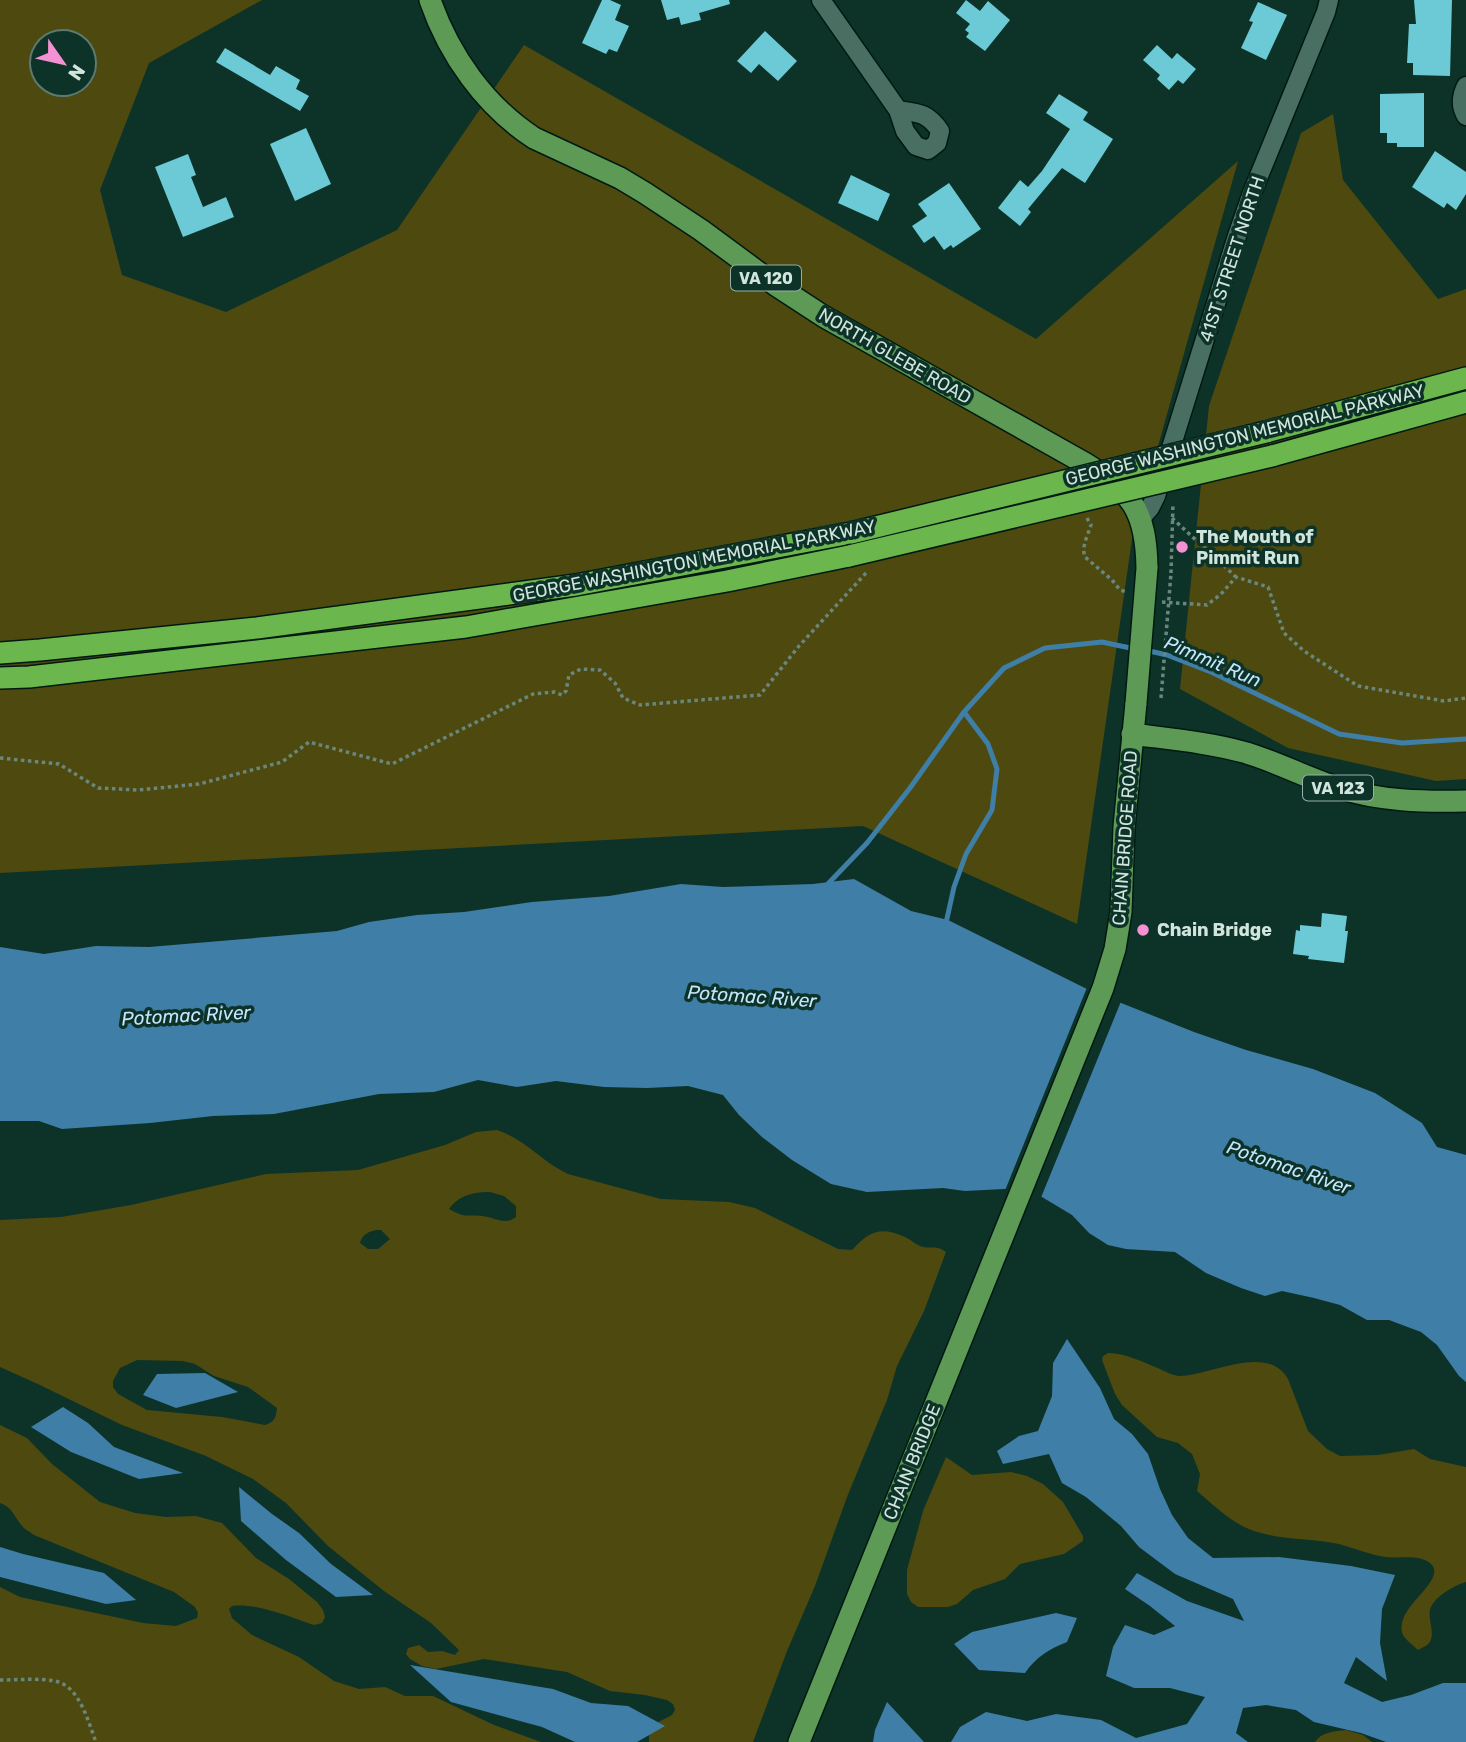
<svg xmlns="http://www.w3.org/2000/svg" width="1466" height="1742" viewBox="0 0 1466 1742" font-family="Rubik,sans-serif">
<rect width="100%" height="100%" fill="#0d3329"/>
<!-- green -->
<path fill="#4e490f" fill-rule="evenodd" d="M 0,0 L 262,0 L 149,63 L 100,190 L 122,275 L 226,312 L 397,230 L 524,45 L 1036,339 L 1238,161 L 1132,539 L 1077,924 L 863,826 L 0,873 ZM 42,42 L 84,42 L 84,84 L 42,84 Z
M 1333,114 L 1343,180 L 1438,299 L 1466,289 L 1466,779 L 1436,781 L 1288,748 L 1180,689 L 1209,406 L 1301,133 Z
M 497,1130 C 525,1139 541,1161 568,1174 L 661,1199 L 729,1202 L 755,1208 L 838,1249 L 852,1250 C 869,1231 881,1226 905,1237 C 910,1239 915,1244 920,1246 C 930,1250 935,1244 946,1252 L 924,1311 L 897,1366 L 887,1400 L 847,1497 L 815,1586 L 787,1651 L 753,1742 L 649,1742 L 649,1727 L 672,1715 L 675,1710 L 673,1704 L 667,1700 L 645,1695 L 610,1691 L 567,1672 L 484,1659 L 436,1669 L 422,1666 L 410,1659 L 406,1654 L 408,1648 L 419,1645 L 428,1652 L 442,1651 L 455,1655 L 459,1650 L 431,1623 L 384,1591 L 328,1546 L 286,1503 L 253,1479 L 206,1456 L 122,1425 L 40,1385 L 0,1367 L 0,1220 L 61,1217 L 131,1205 L 266,1174 L 358,1170 L 445,1145 L 476,1132 ZM 490,1192 L 504,1196 L 516,1206 L 516,1217 C 505,1226 494,1217 482,1216 C 465,1214 467,1219 449,1209 C 459,1195 474,1192 490,1192 ZM 376,1230 L 381,1230 L 390,1239 L 378,1249 L 368,1249 L 360,1243 C 362,1234 369,1232 376,1230 ZM 137,1360 L 183,1361 L 195,1364 L 214,1376 L 248,1387 L 277,1408 C 276,1417 275,1422 265,1425 L 222,1417 L 147,1410 L 118,1394 L 113,1387 L 113,1381 L 120,1368 Z
M 1108,1353 C 1126,1353 1142,1362 1160,1369 C 1166,1372 1174,1376 1180,1376 C 1212,1375 1267,1343 1288,1379 L 1308,1431 L 1327,1449 L 1340,1456 L 1378,1455 L 1414,1449 L 1430,1459 L 1466,1467 L 1466,1582 C 1455,1585 1433,1597 1430,1610 C 1428,1619 1434,1630 1431,1639 C 1430,1645 1423,1647 1418,1650 C 1414,1646 1406,1640 1403,1635 C 1392,1608 1446,1583 1432,1565 C 1422,1553 1399,1559 1386,1557 C 1370,1555 1354,1548 1339,1544 C 1311,1538 1281,1540 1254,1531 C 1231,1523 1215,1506 1197,1491 L 1200,1474 L 1192,1454 L 1178,1443 L 1157,1437 L 1122,1405 L 1115,1394 L 1102,1360 L 1103,1356 Z
M 0,1425 L 27,1438 L 52,1464 L 100,1502 L 135,1513 L 166,1517 L 196,1516 L 222,1523 L 256,1558 L 289,1579 L 317,1602 L 323,1610 L 325,1617 L 322,1623 L 314,1625 C 289,1617 259,1603 232,1606 L 229,1609 L 232,1618 L 252,1635 L 299,1657 L 334,1681 L 359,1689 L 385,1687 L 405,1696 L 433,1696 L 494,1725 L 541,1742 L 0,1742 L 0,1587 L 20,1597 L 143,1623 L 176,1626 L 197,1618 L 198,1613 L 195,1607 L 174,1592 L 34,1535 C 33,1534 25,1529 24,1528 C 15,1519 13,1507 0,1503 Z
M 946,1457 L 972,1475 L 1011,1472 L 1027,1476 L 1043,1484 L 1063,1502 L 1083,1536 L 1083,1541 L 1064,1554 L 1020,1564 L 1005,1579 L 973,1590 L 957,1604 L 948,1607 L 918,1607 L 911,1602 L 907,1594 L 907,1570 L 923,1511 Z
M 1346,1730 L 1363,1735 L 1372,1742 L 1315,1742 C 1321,1732 1336,1731 1346,1730 Z"/>
<!-- water -->
<path fill="#3f7ea7" d="M 854,879 L 911,911 L 948,920 L 1091,991 L 1194,1032 L 1246,1050 L 1313,1069 L 1375,1093 L 1422,1123 L 1437,1147 L 1466,1155 L 1466,1382 L 1459,1376 L 1437,1345 L 1421,1332 L 1389,1320 L 1367,1320 L 1340,1305 L 1314,1298 L 1282,1291 L 1265,1296 L 1241,1288 L 1206,1273 L 1175,1252 L 1126,1249 L 1108,1245 L 1089,1233 L 1072,1215 L 1037,1194 L 1022,1188 L 965,1191 L 943,1188 L 867,1192 L 831,1184 L 792,1160 L 762,1137 L 739,1115 L 723,1095 L 688,1086 L 647,1088 L 604,1087 L 556,1081 L 517,1087 L 478,1080 L 434,1092 L 379,1094 L 274,1114 L 213,1116 L 150,1123 L 62,1129 L 39,1121 L 0,1121 L 0,947 L 44,954 L 96,946 L 149,947 L 337,931 L 369,922 L 417,915 L 464,912 L 532,902 L 609,896 L 681,884 L 723,887 L 813,884 Z
M 1067,1339 L 1100,1388 L 1114,1419 L 1132,1434 L 1148,1454 L 1160,1489 L 1172,1515 L 1188,1538 L 1213,1558 L 1279,1557 L 1351,1566 L 1395,1575 L 1382,1609 L 1380,1643 L 1387,1681 L 1356,1657 L 1344,1683 L 1382,1702 L 1411,1695 L 1443,1683 L 1466,1683 L 1466,1742 L 1386,1742 L 1361,1733 L 1314,1722 L 1296,1710 L 1266,1705 L 1243,1708 L 1236,1733 L 1248,1742 L 951,1742 L 960,1727 L 986,1712 L 1027,1721 L 1056,1714 L 1101,1720 L 1136,1738 L 1187,1724 L 1205,1697 L 1170,1688 L 1134,1688 L 1106,1676 L 1113,1647 L 1125,1625 L 1154,1635 L 1175,1626 L 1150,1606 L 1125,1589 L 1137,1573 L 1187,1601 L 1244,1621 L 1233,1599 L 1175,1574 L 1139,1547 L 1121,1526 L 1086,1497 L 1062,1483 L 1049,1454 L 1003,1464 L 997,1451 L 1019,1436 L 1038,1431 L 1052,1396 L 1053,1363 Z
M 205,1373 L 238,1392 L 176,1408 L 143,1395 L 157,1374 Z
M 63,1407 L 88,1423 L 114,1447 L 183,1473 L 139,1479 L 71,1452 L 31,1427 Z
M 239,1487 L 272,1514 L 299,1533 L 331,1564 L 373,1595 L 336,1597 L 286,1560 L 241,1521 Z
M 0,1547 L 23,1554 L 104,1573 L 136,1600 L 106,1604 L 0,1577 Z
M 1056,1613 L 1077,1618 L 1067,1642 C 1049,1649 1036,1657 1025,1673 L 979,1670 L 954,1644 L 972,1632 Z
M 410,1665 L 553,1689 L 591,1703 L 628,1706 L 665,1726 L 637,1742 L 575,1742 L 542,1727 L 451,1702 Z
M 887,1702 L 924,1742 L 873,1742 L 875,1730 Z"/>
<!-- pier -->
<path fill="#0d3329" d="M 1088,985 L 1122,999 L 1040,1200 L 1022,1192 L 1004,1193 Z"/>
<g fill="none" stroke-linecap="round" stroke-linejoin="round">
<!-- stream -->
<path stroke="#3f7ea7" stroke-width="5" d="M 1145,650 L 1167,655 L 1211,672 L 1339,734 L 1402,743 L 1466,739
M 824,888 L 867,843 L 910,788 L 964,712 L 1004,668 L 1045,648 L 1102,642 L 1135,649
M 946,923 L 954,887 L 966,854 L 992,810 L 997,769 L 988,744 L 964,712"/>
</g>
<!-- building -->
<path fill="#6bcad5" d="M 602,0 L 610,0 L 621,5 L 615,20 L 629,26 L 617,52 L 609,49 L 606,54 L 582,43 Z
M 661,0 L 729,0 L 730,4 L 699,13 L 701,20 L 681,25 L 679,17 L 667,20 Z
M 966,0 L 980,11 L 988,1 L 1010,20 L 985,51 L 966,37 L 969,33 L 965,30 L 970,24 L 956,13 Z
M 1414,0 L 1452,0 L 1450,76 L 1413,75 L 1413,63 L 1407,63 L 1409,24 L 1416,24 Z
M 1258,2 L 1287,15 L 1266,60 L 1241,48 L 1253,22 L 1249,21 Z
M 765,31 L 797,61 L 778,81 L 759,64 L 751,73 L 737,61 Z
M 1157,45 L 1172,59 L 1177,53 L 1196,69 L 1183,84 L 1178,80 L 1169,90 L 1157,79 L 1160,75 L 1143,60 Z
M 225,48 L 270,75 L 276,66 L 300,80 L 296,89 L 309,96 L 300,111 L 216,62 Z
M 1424,93 L 1424,147 L 1397,147 L 1397,143 L 1387,143 L 1387,133 L 1380,133 L 1380,94 Z
M 1059,94 L 1088,112 L 1083,120 L 1113,139 L 1085,183 L 1062,168 L 1028,209 L 1031,212 L 1020,226 L 998,208 L 1020,180 L 1028,187 L 1042,171 L 1070,129 L 1046,113 Z
M 306,128 L 331,184 L 295,201 L 270,144 Z
M 1435,151 L 1466,172 L 1466,194 L 1456,210 L 1447,203 L 1444,208 L 1412,187 Z
M 188,154 L 196,175 L 191,177 L 203,207 L 226,197 L 234,217 L 183,237 L 155,167 Z
M 851,175 L 890,194 L 878,221 L 838,203 Z
M 949,183 L 981,229 L 953,248 L 951,245 L 944,250 L 934,236 L 924,243 L 912,226 L 927,216 L 918,204 Z
M 1322,913 L 1347,916 L 1345,931 L 1348,931 L 1344,963 L 1308,959 L 1309,956 L 1293,954 L 1296,930 L 1300,931 L 1300,925 L 1321,927 Z"/>
<g fill="none" stroke-linecap="round" stroke-linejoin="round">
<defs>
<path id="street" d="M 821,0 L 898,110 L 905,131 L 916,146 L 928,150 L 937,143 L 940,131 C 928,113 919,113 898,110
M 1466,86 C 1461,96 1460,106 1466,116
M 1141,518 L 1150,508 L 1156,496 L 1237,236 L 1252,193 L 1326,12 L 1329,0"/>
<path id="primary" d="M 430,0 C 449,55 485,106 534,138 L 620,178 L 645,193 L 701,230 L 777,286 L 823,316 L 1086,464 C 1133,493 1146,512 1147,568
M 1132,734 C 1169,739 1207,742 1243,752 C 1276,761 1306,778 1339,788 C 1380,801 1423,802 1466,801
M 799,1742 L 1103,988 L 1115,949 L 1121,912 L 1124,827 L 1136,703"/>
<path id="highway" d="M 1266,432 L 1466,378
M 1272,456 L 1466,402
M 0,653 L 40,650 L 257,628 L 576,585 L 851,533
M 0,678 L 29,677 L 466,627 L 727,581 L 849,556"/>
</defs>
<!-- street casing -->
<use href="#street" stroke="#001a12" stroke-width="21"/>
<!-- primary casing -->
<use href="#primary" stroke="#001a12" stroke-width="24"/>
<!-- highway casing -->
<use href="#highway" stroke="#001a12" stroke-width="24"/>
<!-- path -->
<path stroke="#69877d" stroke-width="3.5" stroke-dasharray="3.5 3.5" stroke-linecap="butt" d="M 1087,518 L 1091,525 C 1088,535 1081,547 1085,557 L 1112,580 L 1120,590 L 1127,592
M 1172,518 L 1236,577
M 1171,573 L 1173,503
M 1162,602 L 1207,605 L 1221,594 L 1236,577 L 1268,587 L 1284,633 L 1304,651 L 1358,686 L 1444,701 L 1466,698
M 0,758 L 59,764 L 98,788 L 138,790 L 199,784 L 282,762 L 309,742 L 392,764 L 533,694 L 554,692 L 562,695 L 566,691 L 569,675 L 581,669 L 600,670 L 615,683 L 623,698 L 640,705 L 760,695 L 799,646 L 866,573
M 0,1680 C 17,1680 38,1678 55,1681 C 80,1686 88,1722 96,1742"/>
<!-- street -->
<use href="#street" stroke="#496f62" stroke-width="18"/>
<!-- primary -->
<use href="#primary" stroke="#5d9a55" stroke-width="21"/>
<!-- highway -->
<use href="#highway" stroke="#6bb64d" stroke-width="21"/>
<defs>
<path id="primary-bridge" d="M 1136,703 L 1147,568"/>
<path id="highway-bridge" d="M 851,533 L 1266,432
M 849,556 L 1272,456"/>
</defs>
<!-- primary-bridge casing -->
<use href="#primary-bridge" stroke="#001a12" stroke-width="24" stroke-linecap="butt"/>
<!-- highway-bridge casing -->
<use href="#highway-bridge" stroke="#001a12" stroke-width="24" stroke-linecap="butt"/>
<!-- path-bridge -->
<path stroke="#69877d" stroke-width="3.5" stroke-dasharray="3.5 3.5" stroke-linecap="butt" d="M 1161,698 L 1171,573"/>
<!-- primary-bridge -->
<use href="#primary-bridge" stroke="#5d9a55" stroke-width="21"/>
<!-- highway-bridge -->
<use href="#highway-bridge" stroke="#6bb64d" stroke-width="21"/>
</g>
<!-- markers -->
<g fill="#f491d3" stroke="#0d3329" stroke-width="2.5">
<circle cx="1182" cy="547" r="7"/>
<circle cx="1143" cy="930" r="7"/>
</g>
<g text-anchor="middle" stroke-width="7" stroke-linejoin="round" paint-order="stroke">
<!-- shield labels -->
<g fill="#0d3329" stroke="#96b0a7" stroke-width="2">
<rect x="731" y="265.5" width="70" height="25" rx="5"/>
<rect x="1303" y="775.5" width="70" height="25" rx="5"/>
</g>
<g font-size="16" font-weight="bold" fill="#d1e5dd">
<text x="766" y="284">VA 120</text>
<text x="1338" y="794">VA 123</text>
</g>
<!-- street labels -->
<g font-size="18" fill="#d1e5dd" stroke="#0d3329">
<text transform="translate(1232 259) rotate(-72)" y="6">41ST STREET NORTH</text>
<text transform="translate(895 356) rotate(30)" y="6">NORTH GLEBE ROAD</text>
<text transform="translate(1245 435) rotate(-14)" y="6">GEORGE WASHINGTON MEMORIAL PARKWAY</text>
<text transform="translate(694 561) rotate(-11)" y="6">GEORGE WASHINGTON MEMORIAL PARKWAY</text>
<text transform="translate(1125 838) rotate(-86)" y="6">CHAIN BRIDGE ROAD</text>
<text transform="translate(912 1462) rotate(-68)" y="6">CHAIN BRIDGE</text>
</g>
<!-- poi labels -->
<g font-size="18" font-weight="bold" fill="#d1e5dd" stroke="#0d3329" text-anchor="start">
<text x="1196" y="543">The Mouth of<tspan x="1196" dy="21">Pimmit Run</tspan></text>
<text x="1157" y="936">Chain Bridge</text>
</g>
<!-- water labels -->
<g font-size="19" font-style="italic" fill="#c4e6fe" stroke="#0d3329">
<text transform="translate(1213 661) rotate(23)" y="7">Pimmit Run</text>
<text transform="translate(752 996) rotate(4)" y="7">Potomac River</text>
<text transform="translate(186 1015) rotate(-3)" y="7">Potomac River</text>
<text transform="translate(1289 1167) rotate(19)" y="7">Potomac River</text>
</g>
</g>
<!-- north arrow -->
<g transform="translate(63 63) rotate(124)"><circle r="33" fill="#0d3329" stroke="#5b7a71" stroke-width="2"/>
<path d="M0-5L12 26L0 18L-12 26Z" fill="#f491d3"/>
<text y="-10" font-size="19" font-weight="bold" text-anchor="middle" fill="#d1e5dd">N</text>
</g>
</svg>
